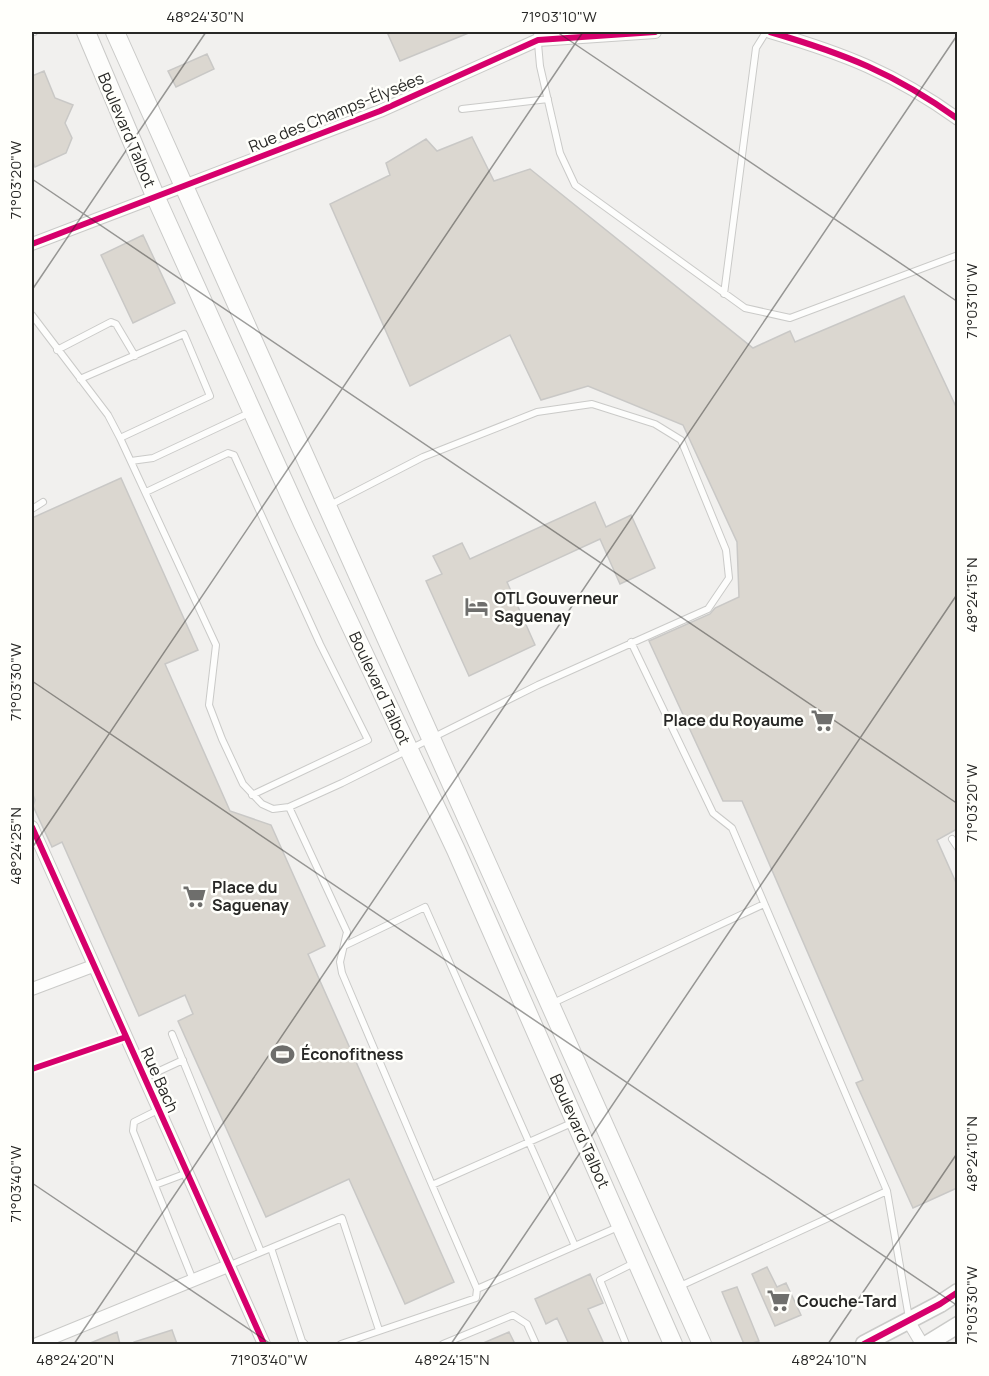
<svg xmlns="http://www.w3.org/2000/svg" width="989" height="1376" viewBox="0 0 989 1376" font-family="Manrope,sans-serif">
<rect width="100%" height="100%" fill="#f1f0ee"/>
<!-- building -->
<path fill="#dbd7d0" stroke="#c9c8c6" stroke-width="1.5" d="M 387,32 L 471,32 L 400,61 Z
M 207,54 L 214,69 L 176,87 L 168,71 Z
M 44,71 L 55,98 L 73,105 L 65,123 L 72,138 L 66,153 L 35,167 L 32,160 L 32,76 Z
M 472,137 L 494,181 L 530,169 L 753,348 L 790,331 L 795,342 L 904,296 L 957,409 L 957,829 L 937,840 L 957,885 L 957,1188 L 913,1208 L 856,1083 L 863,1080 L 742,801 L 723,801 L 649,641 L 710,614 L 715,608 L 739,597 L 737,542 L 683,425 L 588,386 L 541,400 L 510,335 L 410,386 L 330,204 L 390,175 L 386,163 L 426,139 L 437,151 Z
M 143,235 L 175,303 L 133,323 L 101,255 Z
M 121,478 L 198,650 L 165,664 L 230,811 L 271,825 L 325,946 L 308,954 L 454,1282 L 405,1304 L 349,1179 L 266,1217 L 178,1021 L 193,1014 L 185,995 L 139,1016 L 62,842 L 52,847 L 33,806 L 35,800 L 32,792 L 32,518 Z
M 595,502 L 606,527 L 631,515 L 655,568 L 620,584 L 600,539 L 507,582 L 535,645 L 469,676 L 426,581 L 442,574 L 433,556 L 462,543 L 470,559 Z
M 767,1267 L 777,1287 L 786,1283 L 801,1315 L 775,1326 L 752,1274 Z
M 590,1274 L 603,1303 L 588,1309 L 604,1344 L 569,1344 L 557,1318 L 546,1324 L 535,1299 Z
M 737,1287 L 759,1341 L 749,1344 L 744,1344 L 722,1292 Z
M 172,1330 L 177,1344 L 134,1344 L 134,1342 Z
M 117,1332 L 120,1344 L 88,1344 Z
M 509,1332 L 515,1344 L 481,1344 Z"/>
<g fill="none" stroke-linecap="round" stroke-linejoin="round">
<defs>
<path id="lane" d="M 32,32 L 34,32
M 537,32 L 540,66 L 560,153 L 575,185 L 745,308 L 790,318 L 958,255
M 462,109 L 548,99
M 724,294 L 756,48 L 766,32
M 32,315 L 108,415 L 120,438 L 216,645 L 209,705 L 222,739 L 243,784 L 262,804 L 273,809 L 289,807 L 342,783 L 538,685 L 708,609 L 729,578 L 726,550 L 681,440 L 655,424 L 592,404 L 537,412 L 423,457 L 330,505
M 57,350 L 111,322 L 116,324 L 135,356
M 80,379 L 184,334 L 210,396 L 120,438
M 131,461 L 153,458 L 249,413
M 146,492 L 228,453 L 234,455 L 320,644 L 368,740 L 252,795
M 32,509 L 43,502
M 631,642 L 713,813 L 732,828 L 887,1191 L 909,1318
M 289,807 L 347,932 L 340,962 L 342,973 L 432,1185 L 574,1122
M 952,839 L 958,848
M 344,946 L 425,907 L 575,1246
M 553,1003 L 764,904
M 172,1034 L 261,1252
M 144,1078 L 183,1060
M 158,1110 L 134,1122 L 133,1131 L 193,1280
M 155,1185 L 187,1173
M 432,1185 L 477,1289 L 618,1227
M 228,1266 L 271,1248
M 678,1287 L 887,1191
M 305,1344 L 302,1341 L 271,1248 L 342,1218 L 379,1330
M 341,1344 L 476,1298 L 477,1289
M 443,1344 L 513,1315 L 527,1324 L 536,1344
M 626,1344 L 600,1280 L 634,1263"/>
<path id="street" d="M 770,32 C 845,54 894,73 958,119
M 32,244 L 380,111 L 538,40 L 655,32
M 32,827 L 264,1344
M 32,989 L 93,966
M 909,1322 L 922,1344
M 37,1344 L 228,1266"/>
<path id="secondary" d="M 864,1344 L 940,1304 L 958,1292
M 927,1344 L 958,1325"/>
<path id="primary" d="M 86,32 L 156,198 L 303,524 L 456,850 L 673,1344
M 115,32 L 702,1344"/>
</defs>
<!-- lane casing -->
<use href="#lane" stroke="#cacac8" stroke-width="8"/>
<!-- street casing -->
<use href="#street" stroke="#cacac8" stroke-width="14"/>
<!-- secondary casing -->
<use href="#secondary" stroke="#cacac8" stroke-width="19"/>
<!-- primary casing -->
<use href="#primary" stroke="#cacac8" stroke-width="20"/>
<!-- lane -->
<use href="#lane" stroke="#fdfdfc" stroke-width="6"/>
<!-- street -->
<use href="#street" stroke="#fdfdfc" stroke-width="12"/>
<!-- secondary -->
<use href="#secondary" stroke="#fdfdfc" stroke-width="16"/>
<!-- primary -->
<use href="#primary" stroke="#fdfdfc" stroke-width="18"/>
<defs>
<path id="cycleway" d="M 770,32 C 845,54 894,73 958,119
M 32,244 L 380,111 L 538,40 L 655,32
M 32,827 L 264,1344
M 32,1069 L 126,1037
M 864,1344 L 940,1304 L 958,1292"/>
</defs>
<!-- cycleway casing -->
<use href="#cycleway" stroke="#fffffb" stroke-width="10"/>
<!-- cycleway -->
<use href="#cycleway" stroke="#d6006c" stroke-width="6"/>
</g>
<!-- ticks -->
<path fill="none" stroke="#282826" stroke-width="1.5" stroke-opacity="0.45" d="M 557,32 L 958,302M 32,179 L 958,804M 32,290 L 206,32M 32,681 L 958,1306M 32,848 L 583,32M 32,1183 L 271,1344M 74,1344 L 958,34M 451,1344 L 958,593M 828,1344 L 958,1152"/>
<!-- icons -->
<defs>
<symbol id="hotel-bare" viewBox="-9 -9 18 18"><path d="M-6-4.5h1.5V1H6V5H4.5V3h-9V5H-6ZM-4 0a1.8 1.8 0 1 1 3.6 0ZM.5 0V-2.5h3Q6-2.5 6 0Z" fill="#6e6e6c" stroke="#fffffb" stroke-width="2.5" paint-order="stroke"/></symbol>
<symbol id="supermarket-bare" viewBox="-9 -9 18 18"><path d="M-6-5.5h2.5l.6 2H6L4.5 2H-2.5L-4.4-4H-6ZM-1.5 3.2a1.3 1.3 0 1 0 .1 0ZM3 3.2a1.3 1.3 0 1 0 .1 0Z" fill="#6e6e6c" stroke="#fffffb" stroke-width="2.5" paint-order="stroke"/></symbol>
<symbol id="stadium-bare" viewBox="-9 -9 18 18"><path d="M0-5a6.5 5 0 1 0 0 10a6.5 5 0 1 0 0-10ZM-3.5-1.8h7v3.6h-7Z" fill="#6e6e6c" stroke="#fffffb" stroke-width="2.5" paint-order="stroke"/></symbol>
</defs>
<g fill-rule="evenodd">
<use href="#hotel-bare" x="460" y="590" width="33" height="33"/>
<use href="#supermarket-bare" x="806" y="704" width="33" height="33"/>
<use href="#supermarket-bare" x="178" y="880" width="33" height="33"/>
<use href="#stadium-bare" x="266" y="1038" width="33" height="33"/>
<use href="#supermarket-bare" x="762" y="1284" width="33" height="33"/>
</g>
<g text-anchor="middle" stroke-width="5" stroke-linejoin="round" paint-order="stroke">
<!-- street labels -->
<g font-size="16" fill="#282826" stroke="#fffffb">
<text transform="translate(336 112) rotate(-22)" y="6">Rue des Champs-Élysées</text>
<text transform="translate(127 130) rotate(67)" y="6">Boulevard Talbot</text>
<text transform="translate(380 688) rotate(65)" y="6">Boulevard Talbot</text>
<text transform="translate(160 1080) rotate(66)" y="6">Rue Bach</text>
<text transform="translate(580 1131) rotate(66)" y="6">Boulevard Talbot</text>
</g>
<!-- poi labels -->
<g font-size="16" font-weight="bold" fill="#282826" stroke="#fffffb" text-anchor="start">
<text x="494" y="604">OTL Gouverneur<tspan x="494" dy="18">Saguenay</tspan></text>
<text x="804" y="726" text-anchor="end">Place du Royaume</text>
<text x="212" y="893">Place du<tspan x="212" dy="18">Saguenay</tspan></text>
<text x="301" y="1060">Éconofitness</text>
<text x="797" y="1307">Couche-Tard</text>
</g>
</g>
<!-- border -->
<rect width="989" height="1376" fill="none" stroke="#fffffb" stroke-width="66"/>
<rect x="33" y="33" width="923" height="1310" fill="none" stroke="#282826" stroke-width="2"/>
<g font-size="15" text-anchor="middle" fill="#282826">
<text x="205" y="22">48°24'30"N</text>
<text x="559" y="22">71°03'10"W</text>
<text transform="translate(16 180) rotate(-90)" y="5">71°03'20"W</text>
<text transform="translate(972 301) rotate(-90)" y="5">71°03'10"W</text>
<text transform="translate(972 595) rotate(-90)" y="5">48°24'15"N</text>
<text transform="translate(16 682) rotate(-90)" y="5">71°03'30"W</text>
<text transform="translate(972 803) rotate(-90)" y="5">71°03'20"W</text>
<text transform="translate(16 846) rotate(-90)" y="5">48°24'25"N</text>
<text transform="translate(972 1154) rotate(-90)" y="5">48°24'10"N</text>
<text transform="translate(16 1184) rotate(-90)" y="5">71°03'40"W</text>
<text transform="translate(972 1305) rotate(-90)" y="5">71°03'30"W</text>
<text x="75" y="1365">48°24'20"N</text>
<text x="269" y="1365">71°03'40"W</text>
<text x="452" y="1365">48°24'15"N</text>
<text x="829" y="1365">48°24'10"N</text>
</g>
</svg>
